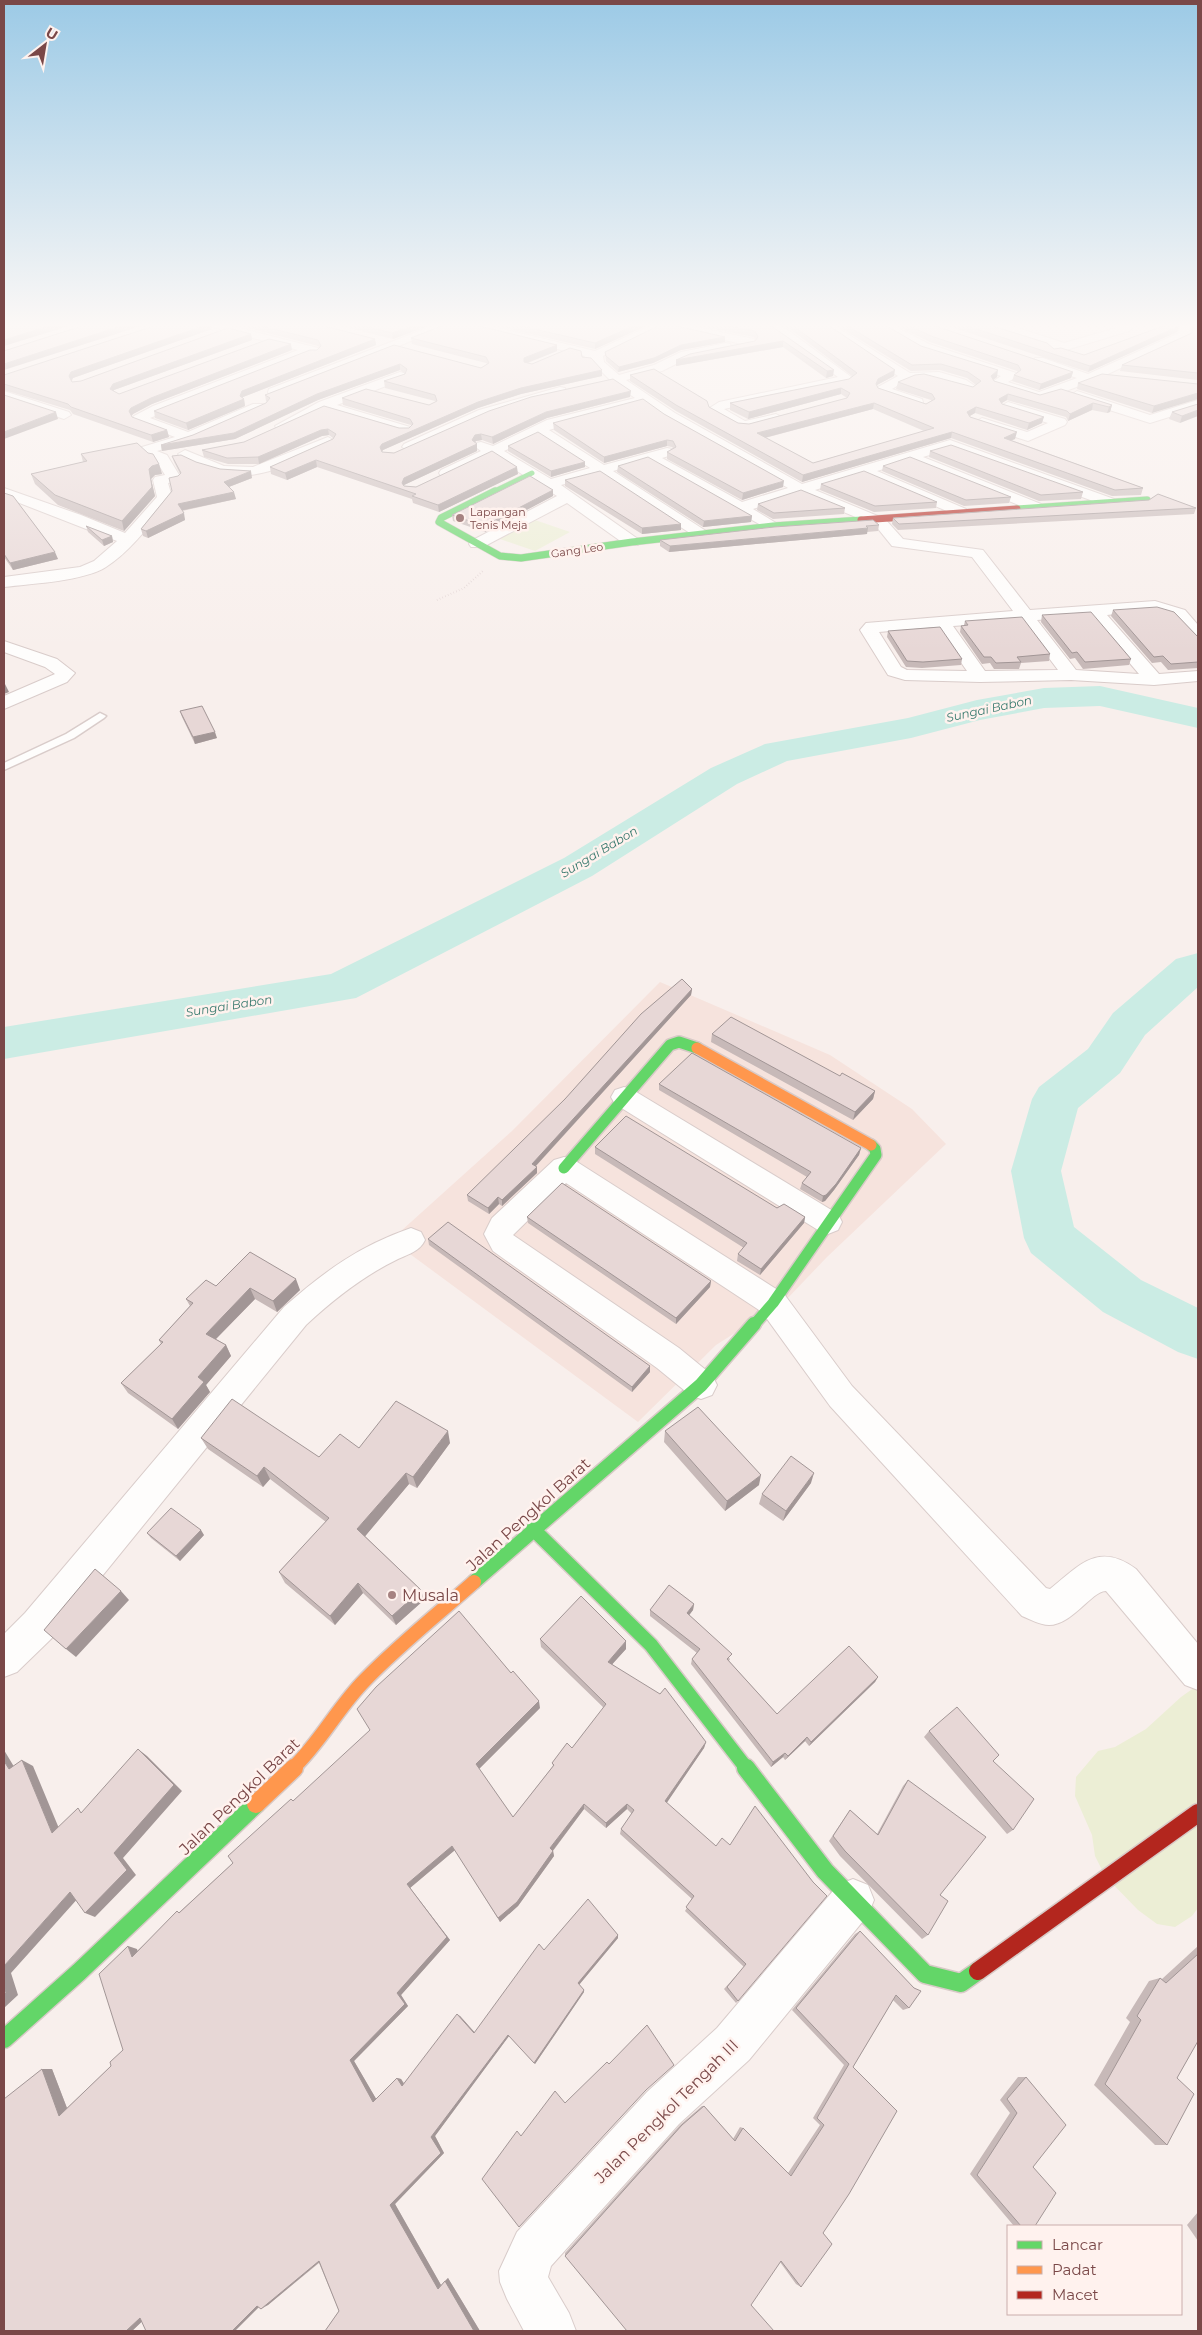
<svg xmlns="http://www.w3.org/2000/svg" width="1202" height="2335" viewBox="0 0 1202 2335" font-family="Montserrat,sans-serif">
<rect width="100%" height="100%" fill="#f8efec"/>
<!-- residential -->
<path fill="#f6e3dd" d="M 660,982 L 830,1055 L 912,1109 L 946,1144 L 827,1257 L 785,1301 L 716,1345 L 638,1422 L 391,1240 L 512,1131 Z"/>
<!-- green -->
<path fill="#eceed5" d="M 535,520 L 570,532 L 535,551 L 500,539 Z
M 1198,1685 L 1198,1908 L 1192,1916 L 1175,1927 L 1157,1924 L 1138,1910 L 1105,1876 L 1095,1856 L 1092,1835 L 1075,1796 L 1076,1777 L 1098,1751 L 1115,1747 L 1146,1729 L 1181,1697 Z"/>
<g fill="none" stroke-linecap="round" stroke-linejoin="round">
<!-- river -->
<path fill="#cbece4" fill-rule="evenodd" d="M 1100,686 L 1198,708 L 1198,728 L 1100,706 L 1044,708 L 980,720 L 911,738 L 787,761 L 737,784 L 592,876 L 356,998 L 4,1059 L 4,1027 L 331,974 L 564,858 L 711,768 L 765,744 L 908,718 L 977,700 L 1044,688 Z
M 1198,953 L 1198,987 L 1145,1035 L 1120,1073 L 1078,1108 L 1061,1171 L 1074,1227 L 1141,1280 L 1198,1308 L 1198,1359 L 1178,1352 L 1103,1312 L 1031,1253 L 1024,1238 L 1011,1171 L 1032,1099 L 1039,1087 L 1088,1049 L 1113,1013 L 1176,959 Z"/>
<defs>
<path id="lane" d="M 100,713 L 106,716 L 104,718 L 74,738 L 4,770 L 4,763 L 66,734 Z"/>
<path id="street" d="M 211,325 L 228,325 L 318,348 L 320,351 L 318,354 L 311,354 L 150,418 L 188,432 L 253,404 L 263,404 L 265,407 L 263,410 L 194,440 L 157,451 L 167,455 L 181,478 L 179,481 L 168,483 L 172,497 L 170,500 C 151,523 132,550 106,567 C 85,581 30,584 4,587 L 4,577 L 80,567 L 94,561 L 117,541 L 4,497 L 4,488 L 81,515 L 125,533 L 157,497 L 153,480 L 155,477 L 165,475 L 157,462 L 152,461 L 140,450 L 142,447 L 175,437 L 134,422 L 132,419 L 134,416 L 153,406 L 298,350 L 212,327 Z
M 435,325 L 450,325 L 279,395 L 269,395 L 268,392 L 269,389 Z
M 467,325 L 486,325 L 595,351 L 652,325 L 665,325 L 664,327 L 603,356 L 604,362 L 619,375 L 654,365 L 681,352 L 726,343 L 730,344 L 732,347 L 730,350 L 688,358 L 662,371 L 626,380 L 675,413 L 802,484 L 950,440 L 1114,499 L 1116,502 L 1114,505 L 1104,505 L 950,449 L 923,457 L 1041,504 L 1043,507 L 1036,511 L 1031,510 L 909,461 L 877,471 L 966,509 L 969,512 L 966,515 L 956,515 L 863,475 L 815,490 L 885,519 L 903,539 L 983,550 L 1030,610 L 1155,601 L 1185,610 L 1198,625 L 1198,640 C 1186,637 1183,624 1173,617 C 1154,606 1127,613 1107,615 L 1159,674 L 1198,671 L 1198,681 L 1154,685 L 1071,680 L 980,682 L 905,680 L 888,675 L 860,630 L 866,623 L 1013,611 L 972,557 L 892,546 L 875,525 L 800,494 L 753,509 L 781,526 L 773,531 L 768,529 L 648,461 L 613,471 L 706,531 L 709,534 L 706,537 L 696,537 L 600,475 L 561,485 L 638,539 L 640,542 L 638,545 L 626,545 L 567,503 L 483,547 L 471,547 L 469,544 L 471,541 L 557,496 L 493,456 L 451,476 L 441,476 L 439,473 L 441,470 L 481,451 L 474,446 L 476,443 L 481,442 L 493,446 L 547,420 L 635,398 L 612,382 L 592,362 L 584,362 L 582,359 L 585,356 L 469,327 ZM 643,403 L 665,419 L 788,488 L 742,502 L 662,458 L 672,455 L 674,452 L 672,449 L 667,448 L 604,465 L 549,430 ZM 538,435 L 590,468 L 551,479 L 504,451 ZM 1090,616 L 1139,674 L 1076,670 L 1037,620 ZM 1021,621 L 1058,670 L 985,671 L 953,626 ZM 936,627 L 967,671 L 907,670 L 901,667 L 879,632 Z
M 667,325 L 687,325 L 754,339 L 756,342 L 750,346 L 673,328 Z
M 764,325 L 777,325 L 789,331 L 854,379 L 848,383 L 724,409 L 745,421 L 776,414 L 783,418 L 781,421 L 743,429 L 708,409 L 719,402 L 838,377 Z
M 833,325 L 910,373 L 939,372 L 966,380 L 978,388 L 972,392 C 943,385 923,367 892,389 L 922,399 L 923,402 L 922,405 L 917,406 L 878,393 L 877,390 L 878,387 L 898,376 L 829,330 L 827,328 L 829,326 Z
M 878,325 L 892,325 L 929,344 L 1016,373 L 1018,376 L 1008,382 L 1039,392 L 1077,378 L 1035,364 L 1033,361 L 1035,358 L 1043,358 L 1088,374 L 1179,333 L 1180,325 L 1190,325 L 1191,335 L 1093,381 L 1044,399 L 1034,399 L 993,386 L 991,383 L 1001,376 L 921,350 Z
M 993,325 L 1009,325 L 1064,343 L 1120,327 L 1120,325 L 1132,325 L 1134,327 L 1129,331 L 1053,354 L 1047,350 L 1051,347 L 995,327 Z
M 400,372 L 404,373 L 406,376 L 404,379 L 337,405 L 410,427 L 412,430 L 410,433 L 400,433 L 325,410 L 287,429 L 277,429 L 275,426 L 319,402 Z
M 560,387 L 565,388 L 566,391 L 565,394 L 489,416 L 414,450 L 409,451 L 402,447 L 404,444 L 479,410 Z
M 4,391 L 69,412 L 71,415 L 64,419 L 4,399 Z
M 1077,391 L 1150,415 L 1198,400 L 1198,408 L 1150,423 L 1072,398 L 1071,395 Z
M 1008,402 L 1065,419 L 1067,422 L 1065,425 L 1028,441 L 977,425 L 975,422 L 982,418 L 1027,432 L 1048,423 L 1003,409 L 1001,406 Z
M 328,437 L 335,441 L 333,444 C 289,464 254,487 205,469 C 196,466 184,462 178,454 L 185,450 L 224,466 L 253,467 Z
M 4,641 L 57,659 L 75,673 L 67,682 L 4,709 L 4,696 L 55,674 L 45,667 L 4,652 Z
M 624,1087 L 633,1090 L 838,1214 L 842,1222 L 838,1230 L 828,1234 L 818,1230 L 615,1104 L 611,1097 L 615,1090 Z
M 564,1157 L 574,1160 L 784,1294 L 852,1386 L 1046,1588 L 1050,1589 C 1079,1566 1098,1541 1136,1569 L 1198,1644 L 1198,1690 L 1185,1685 L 1106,1591 C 1093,1590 1072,1625 1049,1625 C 1040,1625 1030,1619 1022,1616 L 830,1406 L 762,1312 L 566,1183 L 513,1235 L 679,1348 L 712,1375 L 717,1385 L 712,1395 L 701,1399 L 690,1395 L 657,1368 L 493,1251 L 484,1234 L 492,1218 L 554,1160 Z
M 411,1228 L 421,1232 L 425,1240 C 420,1251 409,1254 398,1259 C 363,1276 334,1299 306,1325 L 51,1639 L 17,1672 L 4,1677 L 4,1634 L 25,1613 L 284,1307 C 325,1271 359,1246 411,1228 Z
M 853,1879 L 868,1885 L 874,1900 L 868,1915 L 749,2060 L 679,2124 L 551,2266 L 548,2277 L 569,2313 L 576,2331 L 524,2331 L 507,2299 L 500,2282 L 499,2271 L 517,2232 L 647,2092 L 717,2028 L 838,1885 Z"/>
<path id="fast-far4" d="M 493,492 L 532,473"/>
<path id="fast-far3" d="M 495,491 L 441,518 L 439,522 L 500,556 L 521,558 L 632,542 L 773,526 L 861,520
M 1017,509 L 1147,500"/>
<path id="fast-far2" d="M 564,1168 L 670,1045 L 679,1042 L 697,1048
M 753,1326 L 773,1303 L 876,1155 L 875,1149 L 871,1145"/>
<path id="fast-far1" d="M 533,1529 L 651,1645 L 747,1769
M 474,1582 L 701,1385 L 754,1324"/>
<path id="fast" d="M 746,1768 L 825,1871 L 925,1974 L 961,1983 L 978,1971
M 4,2039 L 79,1972 L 256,1804"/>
<path id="slow-far2" d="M 697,1048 L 871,1145"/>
<path id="slow-far1" d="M 292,1769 C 320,1743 338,1707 365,1680 C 399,1645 438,1614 474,1582"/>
<path id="slow" d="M 256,1804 L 294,1768"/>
<path id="jam-far1" d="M 861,520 L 1017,509"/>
<path id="jam" d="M 978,1971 L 1198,1813"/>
</defs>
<!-- lane casing -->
<use href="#lane" stroke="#d9ccca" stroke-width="3"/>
<!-- street casing -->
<use href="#street" stroke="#d9ccca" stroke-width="2"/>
<!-- fast-far4 casing -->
<use href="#fast-far4" stroke="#d8cac7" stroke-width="6"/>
<!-- fast-far3 casing -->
<use href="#fast-far3" stroke="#d8cac7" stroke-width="8"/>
<!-- fast-far2 casing -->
<use href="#fast-far2" stroke="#d8cac7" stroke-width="14"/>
<!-- fast-far1 casing -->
<use href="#fast-far1" stroke="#d8cac7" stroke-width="17"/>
<!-- fast casing -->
<use href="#fast" stroke="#d8cac7" stroke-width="21"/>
<!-- slow-far2 casing -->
<use href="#slow-far2" stroke="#d8cac7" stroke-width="14"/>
<!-- slow-far1 casing -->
<use href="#slow-far1" stroke="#d8cac7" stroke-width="17"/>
<!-- slow casing -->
<use href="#slow" stroke="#d8cac7" stroke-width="21"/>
<!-- jam-far1 casing -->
<use href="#jam-far1" stroke="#d8cac7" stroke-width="8"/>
<!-- jam casing -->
<use href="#jam" stroke="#d8cac7" stroke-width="21"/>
<!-- path -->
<path stroke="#dccdcd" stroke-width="2" stroke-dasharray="0.5 2.5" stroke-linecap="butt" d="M 437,600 L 464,588 L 484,570"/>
<!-- lane -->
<use href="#lane" fill="#fefdfc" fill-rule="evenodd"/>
<!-- street -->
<use href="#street" fill="#fefdfc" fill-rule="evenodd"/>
<!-- fast-far4 -->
<use href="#fast-far4" stroke="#63d668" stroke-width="5"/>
<!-- fast-far3 -->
<use href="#fast-far3" stroke="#63d668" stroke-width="7"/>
<!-- fast-far2 -->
<use href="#fast-far2" stroke="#63d668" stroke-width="11"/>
<!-- fast-far1 -->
<use href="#fast-far1" stroke="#63d668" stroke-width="14"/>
<!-- fast -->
<use href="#fast" stroke="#63d668" stroke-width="18"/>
<!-- slow-far2 -->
<use href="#slow-far2" stroke="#ff974d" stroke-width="11"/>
<!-- slow-far1 -->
<use href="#slow-far1" stroke="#ff974d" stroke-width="14"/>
<!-- slow -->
<use href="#slow" stroke="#ff974d" stroke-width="18"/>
<!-- jam-far1 -->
<use href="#jam-far1" stroke="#b3261e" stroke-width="7"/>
<!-- jam -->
<use href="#jam" stroke="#b3261e" stroke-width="18"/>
</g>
<!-- wall -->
<path fill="#c7b9b8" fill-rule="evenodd" d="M 236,325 L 320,325 L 375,339 L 376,345 L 243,397 L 243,398 L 244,399 L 245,406 L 188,430 L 155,418 L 154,411 L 317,350 L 319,347 L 318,346 Z
M 337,325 L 431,325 L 393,339 Z
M 492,325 L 648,325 L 595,349 Z
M 694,325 L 770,325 L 833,376 L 826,378 L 783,347 L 676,366 L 676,360 L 755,341 L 756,340 L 754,337 Z
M 780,325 L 831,325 L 829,326 L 894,376 L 877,385 L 878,388 L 926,404 L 931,401 L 931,400 L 896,389 L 898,382 L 973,387 L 976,385 L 967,378 L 940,370 L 911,371 L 836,325 L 885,325 L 921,346 L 997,377 L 993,380 L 994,381 L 1040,395 L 1112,405 L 1110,412 L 1107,413 L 1092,410 L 1068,421 L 1066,417 L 1007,400 L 1001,403 L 1002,404 L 1042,423 L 1027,430 L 975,413 L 969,416 L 1015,439 L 1011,440 L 1143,488 L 1141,495 L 1112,496 L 951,438 L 802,482 L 676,411 L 630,381 L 630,375 L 709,407 L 738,423 L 749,424 L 847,398 L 841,394 L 748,419 L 730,410 L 730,403 L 849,379 L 852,376 L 790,329 ZM 873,409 L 924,431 L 813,463 L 765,438 Z
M 895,325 L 932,325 L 1073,372 L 1071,378 L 1039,390 L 1012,381 L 1014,375 L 1018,373 L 1017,371 L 930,342 Z
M 945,325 L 995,325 L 995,326 L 1054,349 L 1084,355 L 1163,326 L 1160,325 L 1179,325 L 1177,332 L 1088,372 Z
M 1191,325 L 1198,325 L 1198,380 L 1120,371 L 1122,365 L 1191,333 Z
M 212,329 L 73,378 L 72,381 L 72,382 L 81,381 L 251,334 L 252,340 L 114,390 L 114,391 L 119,394 L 292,350 L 152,404 L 133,414 L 131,417 L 167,430 L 169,437 L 153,442 L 73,414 L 70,410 L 4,390 L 4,375 Z
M 725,337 L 725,342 L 681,350 L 653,363 L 618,372 L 606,361 L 605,352 Z
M 411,338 L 557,345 L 557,351 L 528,363 L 532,364 L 582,357 L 602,376 L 521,394 L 478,408 L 383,450 L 382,452 L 394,453 L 630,397 L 547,418 L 493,444 L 482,440 L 476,441 L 475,442 L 477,444 L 477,451 L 404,485 L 404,486 L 416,487 L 518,474 L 439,512 L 413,503 L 412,499 L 317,467 L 287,480 L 271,474 L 270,467 L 333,439 L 333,438 L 329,435 L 322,436 L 259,464 L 228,464 L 204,457 L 202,450 L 244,442 L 324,406 L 399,428 L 409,428 L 411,426 L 411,425 L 343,405 L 342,398 L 429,405 L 436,402 L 435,401 L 385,388 L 384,381 L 405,374 L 400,370 L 318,400 L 235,439 L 162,451 L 161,445 L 193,435 L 266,403 L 267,402 L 266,401 L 265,395 L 394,345 L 481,368 L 487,364 L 486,363 L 412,344 Z
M 1078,383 L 1198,384 L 1152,413 L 1077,389 Z
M 1198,404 L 1180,423 L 1169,419 L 1172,412 Z
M 664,414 L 783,487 L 742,500 L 667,459 L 667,452 L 673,448 L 672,447 L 667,446 L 604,463 L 554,430 L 553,423 Z
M 508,446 L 585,467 L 551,477 L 508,451 Z
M 930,451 L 1083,492 L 1081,499 L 1039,501 L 929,457 Z
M 81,454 L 159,464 L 162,474 L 155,475 L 151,479 L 155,496 L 124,531 L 58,505 L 35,484 L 31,474 L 83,462 Z
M 172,456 L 252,478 L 229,487 L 236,499 L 182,511 L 185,520 L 148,538 L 143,536 L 141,529 L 172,491 L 180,474 L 174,462 Z
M 618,466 L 752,516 L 751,522 L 703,527 L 617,472 Z
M 883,466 L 1011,497 L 1009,503 L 964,506 L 882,471 Z
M 565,480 L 681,530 L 642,534 L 565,486 Z
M 821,484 L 937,502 L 936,508 L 874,512 L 820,490 Z
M 4,493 L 58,559 L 13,570 L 4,557 Z
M 553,496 L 485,532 L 453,521 L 452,515 Z
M 758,504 L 845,508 L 844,514 L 773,519 L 757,510 Z
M 1196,508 L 1194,514 L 898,530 L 892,524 L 893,518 Z
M 879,525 L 878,531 L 867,532 L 867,534 L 669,552 L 660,546 L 660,540 Z
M 86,526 L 112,536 L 113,542 L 104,546 L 88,532 Z
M 1113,610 L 1198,637 L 1198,668 L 1168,670 L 1161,662 L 1152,663 L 1111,616 Z
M 1042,615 L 1131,659 L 1129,665 L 1083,669 L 1075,658 L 1070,659 L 1041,622 Z
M 965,621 L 1050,654 L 1049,661 L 1021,663 L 1019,669 L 994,669 L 990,663 L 982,664 L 960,632 L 961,626 L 964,625 Z
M 888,631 L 962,659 L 961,665 L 922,668 L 906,667 L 887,637 Z
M 180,711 L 217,738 L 195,744 L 182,717 Z
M 692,989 L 691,995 L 536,1166 L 537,1173 L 502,1206 L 499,1204 L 489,1214 L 468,1201 L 467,1195 Z
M 712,1034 L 875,1091 L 873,1099 L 853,1120 L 711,1042 Z
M 659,1084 L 861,1148 L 859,1155 L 834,1190 L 825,1201 L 822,1202 L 800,1189 L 802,1183 L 807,1177 L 659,1090 Z
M 595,1147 L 805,1217 L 804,1223 L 760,1275 L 737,1261 L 738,1254 L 744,1248 L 595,1154 Z
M 527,1217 L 711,1281 L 710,1287 L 676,1324 L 528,1223 Z
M 428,1239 L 650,1366 L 650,1372 L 632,1392 L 429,1245 Z
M 216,1286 L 300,1290 L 277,1312 L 255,1299 L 216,1339 L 226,1345 L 231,1356 L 206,1385 L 210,1392 L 178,1429 L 128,1393 L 121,1383 L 161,1344 L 159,1340 L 190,1306 L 186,1299 Z
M 665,1431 L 759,1485 L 725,1511 L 664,1442 Z
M 201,1438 L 319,1457 L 359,1448 L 450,1443 L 417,1488 L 409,1484 L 365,1536 L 421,1590 L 424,1600 L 396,1625 L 363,1593 L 335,1625 L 285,1583 L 279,1572 L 326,1522 L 270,1479 L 263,1487 L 208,1449 Z
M 811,1483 L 783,1521 L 759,1504 L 762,1494 Z
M 147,1533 L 204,1535 L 180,1561 L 151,1538 Z
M 694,1604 L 693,1610 L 689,1615 L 730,1659 L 729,1661 L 777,1714 L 878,1677 L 875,1682 L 809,1746 L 805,1741 L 785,1760 L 783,1757 L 771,1767 L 691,1664 L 692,1659 L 697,1653 L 650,1616 L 650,1610 Z
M 540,1639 L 626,1649 L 612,1664 L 706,1742 L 704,1748 L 666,1803 L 716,1846 L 730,1845 L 813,1882 L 738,2001 L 736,2003 L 724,1989 L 744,1967 L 685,1911 L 692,1899 L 620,1834 L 621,1829 L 632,1814 L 627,1809 L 606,1828 L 584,1809 L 553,1851 L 554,1856 L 518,1906 L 500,1922 L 455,1850 L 410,1888 L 450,1940 L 401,1995 L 408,2006 L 354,2061 L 376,2099 L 397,2078 L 401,2079 L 404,2083 L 460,2016 L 475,2033 L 544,1950 L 618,1935 L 618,1938 L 579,1985 L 584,1990 L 584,1992 L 535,2064 L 509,2036 L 435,2136 L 444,2153 L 395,2204 L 441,2285 L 448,2278 L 480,2331 L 325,2331 L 339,2311 L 319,2263 L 268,2305 L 259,2307 L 141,2322 L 132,2331 L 4,2331 L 42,2069 L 52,2069 L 67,2108 L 111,2066 L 123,2050 L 137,1949 L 137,1951 L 233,1863 L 293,1801 L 540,1708 L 479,1769 L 513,1817 L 553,1766 L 552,1763 L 572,1748 L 604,1708 L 541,1647 Z
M 929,1731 L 993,1761 L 1013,1830 L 1007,1834 L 924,1737 Z
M 908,1780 L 940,1895 L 928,1935 L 922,1939 L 840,1856 L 829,1841 L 850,1810 L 877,1834 L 903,1786 Z
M 860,1931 L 909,2008 L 903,2010 L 893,2000 L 853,2067 L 823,2233 L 801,2287 L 796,2284 L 780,2262 L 565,2256 L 565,2253 L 680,2125 L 702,2106 L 704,2106 L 733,2139 L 740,2127 L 743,2128 L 788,2173 L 820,2125 L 813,2118 L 844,2065 L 792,2010 L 855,1934 Z
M 1198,1946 L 1198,2041 L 1177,2078 L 1167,2145 L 1155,2145 L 1094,2085 L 1130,2022 L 1126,2018 L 1149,1981 L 1160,1978 L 1162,1979 Z
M 1018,2077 L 1026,2077 L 1035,2226 L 1014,2226 L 970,2174 L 1010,2113 L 1000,2100 Z
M 1198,2212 L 1198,2241 L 1187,2225 Z"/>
<!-- shaded-wall -->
<path fill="#a29696" d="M 52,325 L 72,325 L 4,346 L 4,340 Z
M 124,325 L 144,325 L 4,370 L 4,364 Z
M 206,325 L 211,325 L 212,329 L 73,378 L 70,382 L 69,376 L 71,372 Z
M 415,325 L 431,325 L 393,339 L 392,333 Z
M 635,325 L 648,325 L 595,349 L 595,343 Z
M 1179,326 L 1177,332 L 1088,372 L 1090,366 Z
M 251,334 L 252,340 L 114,390 L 112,396 L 110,389 L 113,384 Z
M 725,337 L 725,342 L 681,350 L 653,363 L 618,372 L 619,367 L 681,345 Z
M 375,339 L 376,345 L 243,397 L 242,400 L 244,399 L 245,406 L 188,430 L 186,423 L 240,396 L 242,391 Z
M 783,341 L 783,347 L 676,366 L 676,360 Z
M 291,344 L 292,350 L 152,404 L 133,414 L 130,418 L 129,411 L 131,408 L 151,398 Z
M 557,345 L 557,351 L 524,364 L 524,358 Z
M 400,364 L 400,370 L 318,400 L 235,439 L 162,451 L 161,445 L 234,433 L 317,394 Z
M 602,370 L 602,376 L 521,394 L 478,408 L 383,450 L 380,454 L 380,447 L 382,444 L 478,402 L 521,388 Z
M 834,370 L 833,376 L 826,378 L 827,371 Z
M 895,370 L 894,376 L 877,385 L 876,384 L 878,379 Z
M 998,370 L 997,377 L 989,383 L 991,376 Z
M 1073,372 L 1071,378 L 1039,390 L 1041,384 Z
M 841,388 L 841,394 L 748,419 L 749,412 Z
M 631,391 L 630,397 L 547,418 L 493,444 L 492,437 L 546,412 Z
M 1198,393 L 1198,399 L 1152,413 L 1154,406 Z
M 1008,394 L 1007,400 L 997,406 L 999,399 Z
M 874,403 L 873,409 L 756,440 L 757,433 Z
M 1093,403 L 1092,410 L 1068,421 L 1070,414 Z
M 1112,405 L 1110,412 L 1107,413 L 1109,407 Z
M 976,407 L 975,413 L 965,419 L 967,412 Z
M 1198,410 L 1198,416 L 1180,423 L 1182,416 Z
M 56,412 L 58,419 L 4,439 L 4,432 Z
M 1044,417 L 1042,423 L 1027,430 L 1029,423 Z
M 328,429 L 329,435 L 322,436 L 259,464 L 258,457 L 321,430 Z
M 167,430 L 169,437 L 153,442 L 151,435 Z
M 952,432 L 951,438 L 802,482 L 803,475 Z
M 1017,432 L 1015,439 L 1003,444 L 1004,438 Z
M 481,434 L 482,440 L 476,441 L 472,446 L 477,444 L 477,451 L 404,485 L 402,490 L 402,483 L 404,478 L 472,440 L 475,435 Z
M 667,440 L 667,446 L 604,463 L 604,457 Z
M 316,460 L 317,467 L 287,480 L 285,473 Z
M 585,462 L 585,467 L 551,477 L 551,471 Z
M 159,464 L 162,474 L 155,475 L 151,479 L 155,496 L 124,531 L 122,521 L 149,469 L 152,466 Z
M 517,467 L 518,474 L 439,512 L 438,505 Z
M 251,471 L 252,478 L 226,488 L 224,482 Z
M 784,481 L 783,487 L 742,500 L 743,493 Z
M 553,490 L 553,496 L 485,532 L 484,526 Z
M 234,492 L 236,499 L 179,511 L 178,504 Z
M 184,513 L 185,520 L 148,538 L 146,531 Z
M 752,516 L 751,522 L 703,527 L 704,521 Z
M 681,524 L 681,530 L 642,534 L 642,528 Z
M 868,528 L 867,534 L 669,552 L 670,546 Z
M 112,536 L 113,542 L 104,546 L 102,540 Z
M 55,552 L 58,559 L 13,570 L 10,563 Z
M 5,684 L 9,692 L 4,694 L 4,685 Z
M 215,732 L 217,738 L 195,744 L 193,737 Z
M 692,989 L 691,995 L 532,1170 L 532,1164 Z
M 875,1091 L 873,1099 L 853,1120 L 855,1112 Z
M 861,1148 L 859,1155 L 834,1190 L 825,1201 L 822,1202 L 823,1196 Z
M 537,1167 L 537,1173 L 502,1206 L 502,1200 Z
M 498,1197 L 499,1204 L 489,1214 L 488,1208 Z
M 805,1217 L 804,1223 L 760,1275 L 761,1269 Z
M 296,1279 L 300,1290 L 277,1312 L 273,1301 Z
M 711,1281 L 710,1287 L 676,1324 L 676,1318 Z
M 250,1288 L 255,1299 L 211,1344 L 206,1334 Z
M 226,1345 L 231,1356 L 206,1385 L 210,1392 L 178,1429 L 172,1419 L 198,1377 Z
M 650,1366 L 650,1372 L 632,1392 L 632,1387 Z
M 448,1431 L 450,1443 L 417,1488 L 413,1477 Z
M 264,1467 L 270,1479 L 263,1487 L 257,1476 Z
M 406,1473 L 409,1484 L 362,1540 L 357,1529 Z
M 814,1473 L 811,1483 L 783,1521 L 786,1511 Z
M 761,1475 L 759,1485 L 725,1511 L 727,1501 Z
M 201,1530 L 204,1535 L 180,1561 L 176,1556 Z
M 358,1583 L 363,1593 L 335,1625 L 330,1616 Z
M 421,1590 L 424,1600 L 396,1625 L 392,1616 Z
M 121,1591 L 129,1600 L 76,1657 L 66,1649 Z
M 694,1604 L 693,1610 L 687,1618 L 687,1613 Z
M 626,1641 L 626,1649 L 608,1669 L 608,1662 Z
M 878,1677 L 875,1682 L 809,1746 L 811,1742 Z
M 539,1701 L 540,1708 L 478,1770 L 476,1764 Z
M 807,1737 L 805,1741 L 785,1760 L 788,1756 Z
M 706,1742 L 704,1748 L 664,1807 L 665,1801 Z
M 138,1749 L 147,1756 L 182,1791 L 123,1858 L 136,1875 L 95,1917 L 85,1913 L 114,1853 Z
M 4,1750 L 19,1775 L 9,1769 L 4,1761 Z
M 785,1753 L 783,1757 L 771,1767 L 773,1762 Z
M 22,1760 L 33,1766 L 63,1838 L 52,1833 Z
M 584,1804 L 584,1809 L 551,1853 L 550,1848 Z
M 627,1804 L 627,1809 L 606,1828 L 606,1823 Z
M 452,1846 L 455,1850 L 410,1888 L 450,1940 L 401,1995 L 408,2006 L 354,2061 L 378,2102 L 373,2102 L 350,2060 L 397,1993 L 407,1884 Z
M 553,1851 L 554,1856 L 518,1906 L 500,1922 L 498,1918 Z
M 70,1892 L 80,1896 L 11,1973 L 18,1995 L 4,2008 L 4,1966 Z
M 618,1935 L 618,1938 L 578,1986 L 578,1983 Z
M 128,1946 L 137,1949 L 140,1960 L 132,1957 Z
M 584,1990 L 584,1992 L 535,2064 L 534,2063 Z
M 457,2014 L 460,2016 L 477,2035 L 474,2033 Z
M 508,2035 L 509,2036 L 435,2136 L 444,2153 L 395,2204 L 441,2285 L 438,2289 L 390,2205 L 431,2137 Z
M 42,2069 L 52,2069 L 70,2116 L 59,2116 Z
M 397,2078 L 401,2079 L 405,2086 L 402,2086 Z
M 324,2258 L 268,2305 L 261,2309 L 319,2261 Z
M 448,2278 L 480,2331 L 474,2331 L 445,2281 Z
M 264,2302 L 235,2331 L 232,2331 L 257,2306 Z
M 150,2314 L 132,2331 L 126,2331 L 140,2318 Z"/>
<!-- building -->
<path fill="#e7d7d6" stroke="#a29696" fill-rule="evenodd" d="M 9,325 L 52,325 L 4,340 L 4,326 Z
M 85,325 L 124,325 L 4,364 L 4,351 Z
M 157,325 L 206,325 L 71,372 L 69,376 L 72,382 L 81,381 L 228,328 L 251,334 L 113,384 L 110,389 L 119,394 L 269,339 L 291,344 L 151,398 L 131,408 L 129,411 L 132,417 L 167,430 L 151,435 L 71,407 L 68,404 L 4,384 L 4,375 Z
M 257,325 L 320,325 L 375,339 L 242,391 L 240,396 L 244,399 L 186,423 L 154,411 L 310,350 L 317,350 L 321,346 L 318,340 Z
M 359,325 L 415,325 L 392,333 Z
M 444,325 L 475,325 L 557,345 L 524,358 L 524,362 L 532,364 L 570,348 L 581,351 L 582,357 L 591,358 L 602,370 L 521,388 L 478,402 L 382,444 L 380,447 L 382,452 L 394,453 L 489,411 L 531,397 L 613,379 L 631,391 L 546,412 L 492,437 L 481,434 L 475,435 L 472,440 L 477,444 L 404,478 L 402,483 L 404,486 L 416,487 L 492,451 L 517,467 L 438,505 L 412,496 L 416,494 L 316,460 L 285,473 L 270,467 L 333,439 L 336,434 L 328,429 L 321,430 L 258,457 L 227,458 L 202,450 L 244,442 L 324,406 L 399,428 L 409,428 L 413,424 L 410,419 L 342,398 L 366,389 L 429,405 L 437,401 L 435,395 L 384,381 L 405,374 L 407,369 L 400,364 L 317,394 L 234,433 L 161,445 L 193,435 L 266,403 L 270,398 L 265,395 L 394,345 L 481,368 L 489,363 L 486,357 L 411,338 Z
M 517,325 L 635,325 L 595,343 Z
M 660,325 L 672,325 L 725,337 L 681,345 L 654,358 L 619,367 L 606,356 L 605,352 Z
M 723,325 L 770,325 L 834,370 L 827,371 L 783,341 L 676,360 L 690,354 L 755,341 L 758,337 L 755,331 Z
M 792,325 L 828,325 L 895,370 L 878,379 L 876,384 L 878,388 L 926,404 L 935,399 L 932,394 L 898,382 L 915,375 L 924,374 L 973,387 L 981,381 L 968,372 L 941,364 L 912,365 L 846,325 L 885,325 L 921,346 L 998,370 L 991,376 L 994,381 L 1040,395 L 1061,389 L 1112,405 L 1109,407 L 1093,403 L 1070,414 L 1067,411 L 1008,394 L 999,399 L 1002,404 L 1044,417 L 1029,423 L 976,407 L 967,412 L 970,417 L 1017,432 L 1004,438 L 1143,488 L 1115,490 L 952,432 L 803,475 L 676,405 L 630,375 L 654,369 L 707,401 L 709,407 L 738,423 L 749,424 L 847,398 L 850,393 L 841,388 L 749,412 L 730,403 L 849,379 L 857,373 ZM 874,403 L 934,428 L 813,463 L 757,433 Z
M 908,325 L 932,325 L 1073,372 L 1041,384 L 1014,375 L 1021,370 L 1018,365 L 931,336 Z
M 964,325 L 989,325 L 1047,343 L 1054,349 L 1061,348 L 1084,355 L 1166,325 L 1179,325 L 1179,326 L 1090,366 Z
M 1193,325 L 1198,325 L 1198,373 L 1122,365 L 1192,333 Z
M 1102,374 L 1198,384 L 1198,393 L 1154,406 L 1078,383 Z
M 4,395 L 56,412 L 4,432 Z
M 643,399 L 664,414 L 784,481 L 743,493 L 667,452 L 676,447 L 673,441 L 667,440 L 604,457 L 553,423 Z
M 1198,404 L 1198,410 L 1182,416 L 1172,412 Z
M 538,432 L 585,462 L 551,471 L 508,446 Z
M 137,443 L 148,453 L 153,454 L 159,464 L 152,466 L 149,469 L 152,487 L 122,521 L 55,495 L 31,474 L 87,461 L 81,454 Z
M 951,445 L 1083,492 L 1041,495 L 930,451 Z
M 181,455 L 196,462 L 220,469 L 251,471 L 224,482 L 234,492 L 178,504 L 184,513 L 146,531 L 141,529 L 172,491 L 169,478 L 178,476 L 181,473 L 172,456 Z
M 648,457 L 752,516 L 704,521 L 618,466 Z
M 910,457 L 1011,497 L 966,500 L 883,466 Z
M 600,471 L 681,524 L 642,528 L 565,480 Z
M 864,471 L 937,502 L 875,506 L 821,484 Z
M 530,476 L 553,490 L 484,526 L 452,515 Z
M 801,490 L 845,508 L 774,513 L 758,504 Z
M 4,493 L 13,496 L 55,552 L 10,563 L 4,554 Z
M 1158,494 L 1196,508 L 899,524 L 893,518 L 1149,500 Z
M 873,520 L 879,525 L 866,526 L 868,528 L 670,546 L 660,540 L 774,527 Z
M 86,526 L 112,536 L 102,540 Z
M 1157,607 L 1174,612 L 1198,637 L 1198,662 L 1171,664 L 1163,656 L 1154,657 L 1113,610 Z
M 1091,612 L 1131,659 L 1085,662 L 1077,652 L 1072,653 L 1042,615 Z
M 1022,617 L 1050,654 L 1017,657 L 1021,662 L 996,663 L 991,657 L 984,657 L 961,626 L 968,625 L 965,621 Z
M 940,627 L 962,659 L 923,662 L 907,661 L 888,631 Z
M 202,706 L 215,732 L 193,737 L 180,711 Z
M 682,979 L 692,989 L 532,1164 L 537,1167 L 502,1200 L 498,1197 L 488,1208 L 467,1195 L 565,1099 L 641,1014 Z
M 731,1017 L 840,1076 L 842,1073 L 875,1091 L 855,1112 L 712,1034 Z
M 692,1053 L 861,1148 L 836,1184 L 826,1195 L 823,1196 L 802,1183 L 811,1172 L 659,1084 Z
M 626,1116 L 777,1208 L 784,1204 L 805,1217 L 761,1269 L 738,1254 L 747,1243 L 595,1147 Z
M 562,1183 L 711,1281 L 676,1318 L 527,1217 Z
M 448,1222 L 650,1366 L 632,1387 L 428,1239 Z
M 250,1252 L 296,1279 L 273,1301 L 250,1288 L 206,1334 L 226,1345 L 198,1377 L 204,1382 L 172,1419 L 121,1383 L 163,1342 L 159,1340 L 193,1303 L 186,1299 L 206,1280 L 216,1286 Z
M 232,1399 L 319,1457 L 340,1434 L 359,1448 L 396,1401 L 448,1431 L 413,1477 L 406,1473 L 357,1529 L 421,1590 L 392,1616 L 358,1583 L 330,1616 L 279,1572 L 329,1518 L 264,1467 L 257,1476 L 201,1438 Z
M 698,1407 L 761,1475 L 727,1501 L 665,1431 Z
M 791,1456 L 814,1473 L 786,1511 L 762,1494 Z
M 171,1508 L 201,1530 L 176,1556 L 147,1533 Z
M 95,1569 L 121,1591 L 66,1649 L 44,1630 Z
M 669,1585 L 694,1604 L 687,1613 L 732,1654 L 727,1659 L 777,1714 L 849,1646 L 878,1677 L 811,1742 L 807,1737 L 788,1756 L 785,1753 L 773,1762 L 692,1659 L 700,1649 L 650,1610 Z
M 581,1596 L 626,1641 L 608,1662 L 660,1694 L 665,1688 L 706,1742 L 665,1801 L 716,1846 L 722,1838 L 730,1845 L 755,1806 L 813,1882 L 827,1896 L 738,2001 L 727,1987 L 746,1964 L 686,1907 L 694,1896 L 621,1829 L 634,1810 L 627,1804 L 606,1823 L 584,1804 L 550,1848 L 553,1851 L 517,1902 L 498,1918 L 452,1846 L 407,1884 L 447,1937 L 397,1993 L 405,2004 L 350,2060 L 373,2102 L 397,2078 L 402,2086 L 457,2014 L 474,2033 L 539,1944 L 544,1950 L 588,1899 L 618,1935 L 578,1983 L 584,1990 L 534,2063 L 508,2035 L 431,2137 L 441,2153 L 390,2205 L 438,2289 L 445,2281 L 474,2331 L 325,2331 L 339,2311 L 319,2261 L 261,2309 L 257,2306 L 232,2331 L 146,2331 L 140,2318 L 126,2331 L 4,2331 L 4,2099 L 42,2069 L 59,2116 L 111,2066 L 110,2062 L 123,2050 L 99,1974 L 128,1946 L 132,1957 L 177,1911 L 179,1913 L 233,1863 L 228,1856 L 291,1799 L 293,1801 L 370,1730 L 357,1709 L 376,1687 L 459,1611 L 511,1673 L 513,1671 L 539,1701 L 476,1764 L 513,1817 L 554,1765 L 552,1763 L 567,1743 L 572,1748 L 606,1704 L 540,1639 Z
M 957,1707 L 999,1755 L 993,1761 L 1034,1799 L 1013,1830 L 929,1731 Z
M 138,1749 L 174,1785 L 114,1853 L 127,1870 L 85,1913 L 70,1892 L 4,1966 L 4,1761 L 9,1769 L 22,1760 L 52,1833 L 78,1808 L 81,1813 Z
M 908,1780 L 986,1837 L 940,1895 L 948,1901 L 928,1935 L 845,1851 L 833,1836 L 850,1810 L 878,1835 Z
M 860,1931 L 914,1988 L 921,1991 L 909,2008 L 896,1995 L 853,2067 L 897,2111 L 849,2194 L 823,2233 L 832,2244 L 801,2287 L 781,2261 L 751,2305 L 774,2331 L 627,2331 L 565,2256 L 682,2125 L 704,2106 L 735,2141 L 743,2128 L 791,2176 L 824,2125 L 817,2118 L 849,2064 L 796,2008 Z
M 1198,1954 L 1198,2041 L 1177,2078 L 1194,2094 L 1167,2145 L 1105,2084 L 1141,2020 L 1137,2016 L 1160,1978 L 1166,1983 Z
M 4,1985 L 6,1993 L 4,1995 Z
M 647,2025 L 674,2065 L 646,2090 L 519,2227 L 482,2179 L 517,2131 L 521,2136 L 555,2091 L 565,2103 L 607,2062 L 609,2064 Z
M 1026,2077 L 1066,2125 L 1033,2167 L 1056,2193 L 1035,2226 L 1021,2226 L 977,2175 L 1017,2113 L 1007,2099 Z"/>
<!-- sky -->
<linearGradient id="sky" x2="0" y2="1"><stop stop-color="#9ccae6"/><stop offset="0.5" stop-color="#fcf8f6"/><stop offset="1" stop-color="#fcf8f6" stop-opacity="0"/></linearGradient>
<rect width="1202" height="651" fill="url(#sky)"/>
<!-- markers -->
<g fill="#a68281" stroke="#fff2ee" stroke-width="2">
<circle cx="460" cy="518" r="5"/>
<circle cx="392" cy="1595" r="5"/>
</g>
<g text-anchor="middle" stroke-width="5" stroke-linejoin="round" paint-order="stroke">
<!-- far-poi labels -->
<g font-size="11" fill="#7a4848" stroke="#fff2ee" text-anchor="start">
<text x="470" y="516">Lapangan<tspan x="470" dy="13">Tenis Meja</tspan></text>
</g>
<!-- far-street labels -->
<g font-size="11" fill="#7a4848" stroke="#fff2ee">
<text transform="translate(577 550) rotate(-8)" y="4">Gang Leo</text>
</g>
<!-- far-water labels -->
<g font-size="12" font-style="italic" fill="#37796d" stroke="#fff2ee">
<text transform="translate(989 709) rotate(-12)" y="4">Sungai Babon</text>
<text transform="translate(599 852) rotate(-31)" y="4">Sungai Babon</text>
<text transform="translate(229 1006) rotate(-9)" y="4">Sungai Babon</text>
</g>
<!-- near-street labels -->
<g font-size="16" fill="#7a4848" stroke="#fff2ee">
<text transform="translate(528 1514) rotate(-42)" y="6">Jalan Pengkol Barat</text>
<text transform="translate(239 1796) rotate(-44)" y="6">Jalan Pengkol Barat</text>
<text transform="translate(666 2111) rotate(-45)" y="6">Jalan Pengkol Tengah III</text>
</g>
<!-- near-poi labels -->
<g font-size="16" fill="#7a4848" stroke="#fff2ee" text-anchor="start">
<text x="402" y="1601">Musala</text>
</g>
</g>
<!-- border -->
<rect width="1202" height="2335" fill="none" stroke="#7a4848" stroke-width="10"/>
<!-- legend -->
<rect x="1007" y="2225" width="175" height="90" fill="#fff2ee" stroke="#caaeac"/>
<rect x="1017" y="2241" width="25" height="8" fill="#63d668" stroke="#caaeac"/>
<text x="1052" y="2250" font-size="15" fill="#7a4848">Lancar</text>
<rect x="1017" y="2266" width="25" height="8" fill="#ff974d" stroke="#caaeac"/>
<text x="1052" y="2275" font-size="15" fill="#7a4848">Padat</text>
<rect x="1017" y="2291" width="25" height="8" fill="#b3261e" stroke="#caaeac"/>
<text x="1052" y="2300" font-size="15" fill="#7a4848">Macet</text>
<!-- north arrow -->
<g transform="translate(45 45) rotate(31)" stroke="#fff2ee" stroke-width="4" paint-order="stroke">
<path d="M0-4L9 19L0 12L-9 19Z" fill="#7a4848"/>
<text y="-8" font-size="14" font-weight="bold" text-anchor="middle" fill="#7a4848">U</text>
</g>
</svg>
